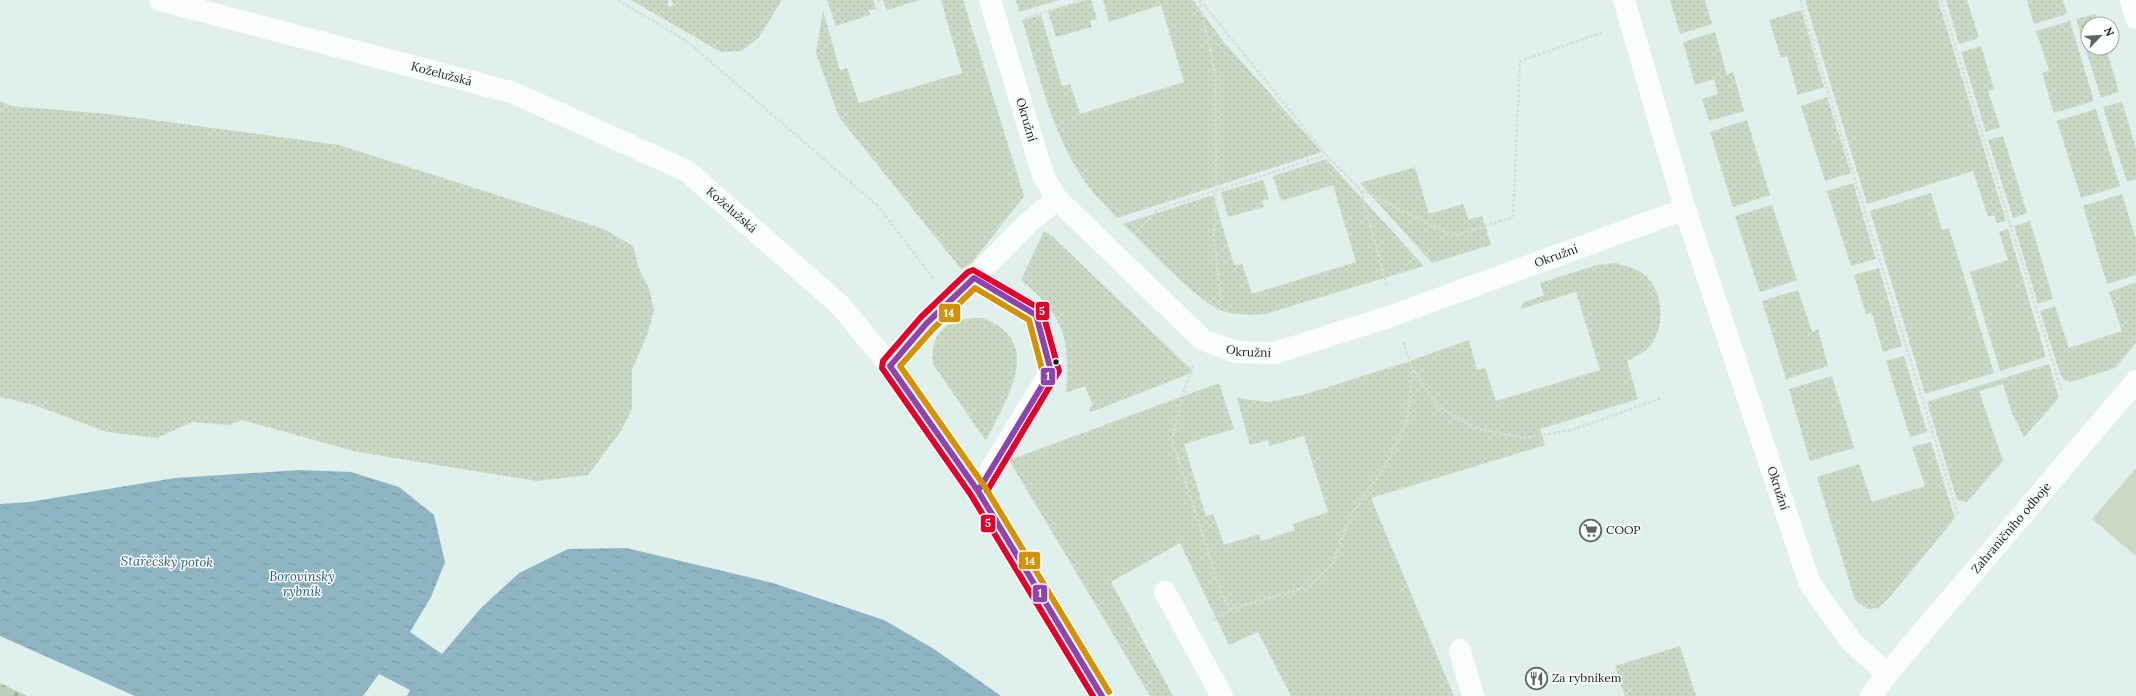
<svg xmlns="http://www.w3.org/2000/svg" width="2136" height="696" viewBox="0 0 2136 696" font-family="Lora,serif">
<defs>
<pattern id="grass-dots" width="8" height="8" patternUnits="userSpaceOnUse"><rect width="8" height="8" fill="#c9d9c4"/><path d="M2 2h.1M6 6h.1" fill="none" stroke="#acbaa8" stroke-width="1.8" stroke-linecap="round"/></pattern>
<pattern id="forest-firs" width="22" height="20" patternUnits="userSpaceOnUse"><rect width="22" height="20" fill="#bed0b7"/><path d="M5 1l3.5 6h-7zM16 11l3.5 6h-7z" fill="#a2b29d"/></pattern>
<pattern id="water-ripples" width="26" height="14" patternUnits="userSpaceOnUse"><rect width="26" height="14" fill="#8fb5c3"/><path d="M2 4q2-2 4 0t4 0M15 11q2-2 4 0t4 0" fill="none" stroke="#7a9ba7"/></pattern>
</defs>
<rect width="100%" height="100%" fill="#e0f0ec"/>
<!-- grass -->
<path fill="url(#grass-dots)" d="M 631,0 L 669,0 L 667,4 L 670,7 L 674,4 L 671,0 L 782,0 L 759,37 L 742,51 L 721,52 Z
M 827,0 L 873,0 L 876,9 L 869,10 L 870,15 L 836,26 Z
M 883,0 L 920,0 L 887,10 Z
M 941,0 L 963,0 L 1024,196 L 971,264 L 961,269 L 839,117 L 816,53 L 823,11 L 840,70 L 847,68 L 859,103 L 962,73 Z
M 1016,0 L 1059,0 L 1019,12 Z
M 1086,0 L 1091,0 L 1097,19 L 1090,21 L 1092,27 L 1056,37 L 1048,11 Z
M 1103,0 L 1193,0 L 1223,41 L 1322,152 L 1117,218 C 1103,203 1088,189 1078,171 C 1050,125 1038,70 1022,20 L 1041,15 L 1062,86 L 1070,84 L 1080,114 L 1184,82 L 1161,5 L 1109,22 Z
M 1670,0 L 1705,0 L 1712,24 L 1680,34 Z
M 1805,0 L 1938,0 L 2006,221 L 1997,223 L 1994,215 L 1988,217 L 1973,171 L 1867,204 Z
M 1946,0 L 1967,0 L 1979,38 L 1959,44 Z
M 2027,0 L 2063,0 L 2067,14 L 2034,24 Z
M 1801,10 L 1824,87 L 1798,95 L 1787,56 L 1781,58 L 1769,20 Z
M 2095,14 L 2098,24 L 2088,24 L 2088,48 L 2106,48 L 2119,92 L 2101,98 L 2076,19 Z
M 2070,21 L 2094,101 L 2054,113 L 2042,73 L 2049,70 L 2036,31 Z
M 1715,32 L 1727,75 L 1733,72 L 1744,111 L 1709,121 L 1702,99 L 1718,94 L 1714,79 L 1695,85 L 1683,42 Z
M 1981,46 L 1994,89 L 1988,91 L 2000,127 L 1986,132 L 1961,52 Z
M 1827,97 L 1851,173 L 1825,181 L 1801,106 Z
M 0,101 L 11,106 L 108,114 L 339,145 L 604,229 L 633,246 L 639,269 L 650,291 L 654,311 L 647,335 L 632,370 L 632,409 L 621,431 L 588,475 L 537,481 L 357,452 L 242,420 L 229,425 L 192,422 L 157,438 L 107,432 L 34,405 L 0,397 Z
M 2122,102 L 2136,148 L 2136,179 L 2127,182 L 2103,107 Z
M 2096,109 L 2120,186 L 2081,198 L 2057,121 Z
M 1747,120 L 1770,195 L 1733,207 L 1710,132 Z
M 2003,136 L 2027,213 L 2013,218 L 1988,140 Z
M 1326,159 L 1424,266 L 1265,314 C 1252,315 1239,315 1226,312 C 1199,305 1146,245 1123,224 L 1213,195 L 1234,265 L 1242,264 L 1252,294 L 1356,262 L 1333,185 L 1281,201 L 1273,176 Z
M 1415,167 L 1429,214 L 1463,204 L 1469,220 L 1482,216 L 1491,245 L 1432,263 L 1360,183 Z
M 1263,180 L 1269,199 L 1262,201 L 1264,207 L 1228,217 L 1221,192 Z
M 1853,183 L 1876,259 L 1851,266 L 1827,191 Z
M 1931,193 L 1942,230 L 1949,228 L 1994,373 L 1925,394 L 1870,211 Z
M 2122,194 L 2136,239 L 2136,275 L 2107,284 L 2083,206 Z
M 1772,205 L 1797,280 L 1760,292 L 1735,216 Z
M 2030,221 L 2053,299 L 2038,304 L 2014,226 Z
M 2008,229 L 2046,357 L 2000,371 L 1970,272 L 2008,260 L 1999,232 Z
M 1044,231 L 1053,237 L 1194,372 L 1091,412 L 1089,408 L 1093,406 L 1085,386 L 1066,393 C 1070,338 1065,317 1021,280 Z
M 1616,263 C 1625,266 1635,268 1642,273 C 1664,288 1666,327 1650,346 C 1644,353 1635,357 1627,361 L 1638,399 L 1540,429 L 1545,445 L 1371,498 L 1454,696 L 1291,696 L 1258,632 L 1229,645 L 1180,543 L 1111,582 L 1173,696 L 1150,696 L 1009,460 L 1219,383 L 1234,429 L 1184,444 L 1206,516 L 1213,514 L 1224,545 L 1259,534 L 1261,541 L 1295,530 L 1293,524 L 1328,512 L 1304,436 L 1270,446 L 1268,440 L 1250,445 L 1237,398 L 1267,402 L 1303,395 L 1404,363 L 1469,340 L 1477,370 L 1485,368 L 1496,401 L 1600,370 L 1576,292 L 1521,309 L 1523,303 L 1544,295 L 1540,283 L 1597,265 Z
M 1879,268 L 1902,346 L 1883,352 L 1872,313 L 1866,314 L 1854,275 Z
M 2136,282 L 2136,343 L 2115,368 L 2071,382 L 2064,380 L 2060,374 L 2040,311 L 2055,306 L 2069,348 L 2122,331 L 2109,292 Z
M 1798,290 L 1812,332 L 1818,329 L 1828,366 L 1786,379 L 1762,301 Z
M 982,318 C 1047,341 1005,400 986,441 L 933,364 C 929,330 950,317 982,318 Z
M 1904,356 L 1927,432 L 1910,437 L 1886,361 Z
M 2049,364 L 2059,398 L 2024,437 L 2012,413 L 2003,384 L 1979,391 L 2003,461 L 1967,502 L 1957,500 L 1927,402 Z
M 1832,376 L 1854,448 L 1810,461 L 1789,389 Z
M 1931,442 L 1955,518 L 1888,599 L 1878,608 L 1868,609 L 1855,600 L 1817,477 L 1859,464 L 1872,502 L 1925,486 L 1912,447 Z
M 1680,646 L 1696,696 L 1625,696 L 1615,666 Z"/>
<!-- forest -->
<path fill="url(#forest-firs)" d="M 0,683 L 27,696 L 0,696 Z"/>
<!-- garden -->
<path fill="#c9d9c4" d="M 2136,468 L 2136,556 L 2092,519 Z"/>
<!-- water -->
<path fill="url(#water-ripples)" d="M 300,470 L 351,472 L 399,487 L 434,515 L 445,562 L 431,597 L 410,632 L 442,654 L 481,608 L 519,573 L 568,549 L 626,548 L 773,583 L 884,620 L 934,649 L 1001,696 L 407,696 L 410,690 L 379,674 L 363,696 L 135,696 L 0,636 L 0,504 L 29,502 L 175,478 Z"/>
<g fill="none" stroke-linecap="round" stroke-linejoin="round">
<!-- path -->
<path stroke="#d8dddc" stroke-width="2.5" stroke-dasharray="3 2" stroke-linecap="butt" d="M 618,0 L 688,42 L 878,206 L 933,278
M 878,0 L 879,4
M 1199,0 L 1215,72 L 1216,191 L 1214,238 L 1221,301 L 1216,312
M 1200,0 L 1326,155 L 1361,190 L 1454,236 L 1513,217 L 1520,61 L 1604,32
M 1800,0 L 1958,515
M 1941,0 L 2062,392
M 1025,18 L 1084,0
M 1361,191 L 1387,287
M 1134,234 L 1157,210 L 1326,155
M 1193,366 L 1185,387 L 1172,440 L 1222,595 L 1231,610
M 1414,371 L 1439,408 L 1478,429 L 1525,438 L 1572,430 L 1662,398
M 1213,620 L 1234,608 L 1308,587 L 1332,565 L 1351,515 L 1385,467 L 1407,420 L 1413,371 L 1403,341"/>
<!-- minor -->
<g stroke="#fafdfc" stroke-width="22">
<path id="s1" d="M 990,0 L 1043,175 L 1057,199 L 1203,340 L 1237,352 L 1275,353 L 1394,315 L 1685,209"/>
<path id="s2" d="M 1624,0 L 1685,209 L 1810,584 L 1851,641 L 1887,674"/>
<path d="M 2131,0 L 2136,18"/>
<path d="M 974,278 L 1028,223 L 1057,199"/>
<path d="M 890,366 L 927,323 L 974,278 L 1036,315 L 1051,371 L 978,491"/>
<path d="M 1165,592 L 1222,696"/>
<path d="M 1460,650 L 1473,696"/>
<path id="s3" d="M 1871,696 L 1887,674 L 2136,381"/>
</g>
<!-- major -->
<path stroke="#fafdfc" stroke-width="22" id="s4" d="M 160,0 L 514,93 L 687,171 L 841,306 L 890,366 L 978,491 L 1102,696"/>
<defs>
<path id="bus-1" d="M 974,278 L 1036,315 L 1051,371 L 978,491 L 890,366 L 927,323 Z
M 978,491 L 1102,696"/>
<path id="bus-2" d="M 987,491 L 1059,371 L 1042,310 L 973,270 L 968,272 L 921,317 L 883,361 L 882,368 L 971,495 L 1093,696"/>
<path id="bus-3" d="M 1043,373 L 1029,320 L 975,288 L 933,329 L 900,366 L 985,487 L 1109,692"/>
</defs>
<!-- bus-1 casing -->
<use href="#bus-1" stroke="#fff" stroke-width="9"/>
<!-- bus-2 casing -->
<use href="#bus-2" stroke="#fff" stroke-width="9"/>
<!-- bus-3 casing -->
<use href="#bus-3" stroke="#fff" stroke-width="9"/>
<!-- bus-1 -->
<use href="#bus-1" stroke="#8e44ad" stroke-width="6"/>
<!-- bus-2 -->
<use href="#bus-2" stroke="#e4002b" stroke-width="6"/>
<!-- bus-3 -->
<use href="#bus-3" stroke="#d49104" stroke-width="6"/>
</g>
<!-- icons -->
<defs>
<symbol id="supermarket-ring" viewBox="-11 -11 22 22"><circle r="9.5" fill="#fff" stroke="#596663" stroke-width="1.5"/><path d="M-6-5.5h2.5l.6 2H6L4.5 2H-2.5L-4.4-4H-6ZM-1.5 3.2a1.3 1.3 0 1 0 .1 0ZM3 3.2a1.3 1.3 0 1 0 .1 0Z" fill="#596663"/></symbol>
<symbol id="restaurant-ring" viewBox="-11 -11 22 22"><circle r="9.5" fill="#fff" stroke="#596663" stroke-width="1.5"/><path d="M-5-6h1v4h1v-4h1v4h1v-4h1v5L-1.5 .5V6h-2V.5L-5-1ZM5-6V6H3V1.5H1.5Q1.5-4 5-6Z" fill="#596663"/></symbol>
</defs>
<g fill-rule="evenodd">
<use href="#supermarket-ring" x="1578" y="518" width="25" height="25"/>
<use href="#restaurant-ring" x="1524" y="666" width="25" height="25"/>
</g>
<!-- markers -->
<circle fill="#111c19" stroke="#fff" stroke-width="1.5" cx="1056" cy="362" r="3.5"/>
<g text-anchor="middle" stroke-width="3" stroke-linejoin="round" paint-order="stroke">
<!-- street labels -->
<g font-size="12" fill="#111c19" stroke="#fff">
<text dy="4" stroke="none"><textPath href="#s4" startOffset="291">Koželužská</textPath></text>
<text dy="4" stroke="none"><textPath href="#s1" startOffset="125">Okružní</textPath></text>
<text dy="4" stroke="none"><textPath href="#s4" startOffset="615">Koželužská</textPath></text>
<text dy="4" stroke="none"><textPath href="#s1" startOffset="785">Okružní</textPath></text>
<text dy="4" stroke="none"><textPath href="#s1" startOffset="461">Okružní</textPath></text>
<text dy="4" stroke="none"><textPath href="#s2" startOffset="512">Okružní</textPath></text>
<text dy="4" stroke="none"><textPath href="#s3" startOffset="219">Zahraničního odboje</textPath></text>
</g>
<!-- poi labels -->
<g font-size="12" fill="#111c19" stroke="#fff" text-anchor="start">
<text x="1606" y="534">COOP</text>
<text x="1552" y="682">Za rybníkem</text>
</g>
<!-- water labels -->
<g font-size="13" font-style="italic" fill="#1f5c73" stroke="#fff">
<text transform="translate(167 561) rotate(1)" y="5">Stařečský potok</text>
<text x="302" y="581">Borovinský<tspan x="302" dy="15">rybník</tspan></text>
</g>
</g>
<g stroke="#fff" stroke-width="1.5">
<rect x="1035" y="301" width="15" height="20" rx="4" fill="#e4002b"/>
<rect x="938" y="303" width="23" height="20" rx="4" fill="#d49104"/>
<rect x="1040" y="367" width="16" height="19" rx="4" fill="#8e44ad"/>
<rect x="980" y="514" width="16" height="19" rx="4" fill="#e4002b"/>
<rect x="1018" y="551" width="23" height="19" rx="4" fill="#d49104"/>
<rect x="1032" y="584" width="16" height="19" rx="4" fill="#8e44ad"/>
</g>
<g font-size="11" text-anchor="middle" font-weight="bold" fill="#fff">
<text x="1042" y="315">5</text>
<text x="949" y="317">14</text>
<text x="1048" y="380">1</text>
<text x="988" y="527">5</text>
<text x="1030" y="565">14</text>
<text x="1040" y="597">1</text>
</g>
<!-- north arrow -->
<g transform="translate(2100 36) rotate(65)"><circle r="19" fill="#ffffff" stroke="#a0a4a3"/>
<path d="M0-3L7 15L0 10L-7 15Z" fill="#596663"/>
<text y="-6" font-size="11" font-weight="bold" text-anchor="middle" fill="#111c19">N</text>
</g>
</svg>
